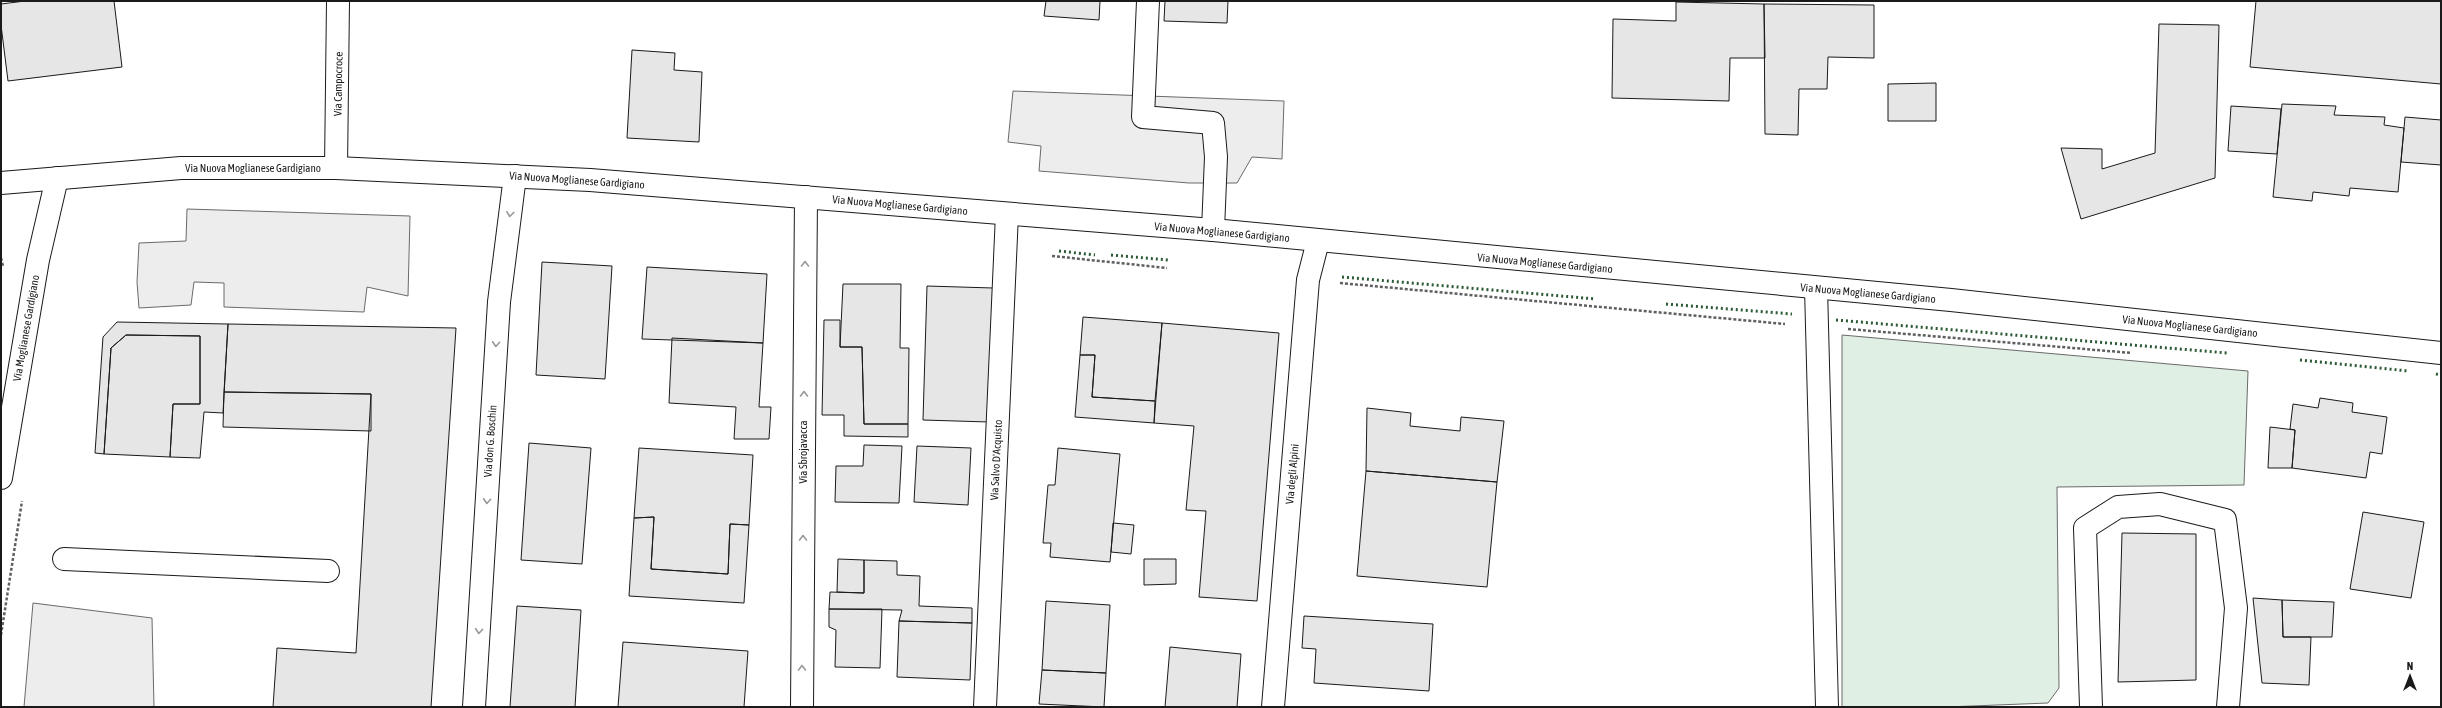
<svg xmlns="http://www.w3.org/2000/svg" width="2442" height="708" viewBox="0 0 2442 708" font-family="'Asap Condensed',sans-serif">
<rect width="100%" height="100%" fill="#fff"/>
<!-- grass -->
<path fill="#e0efe3" stroke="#6a6a6a" d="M 1842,335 L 2248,371 L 2244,485 L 2057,487 L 2059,688 L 2048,703 L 1946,707 L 1842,707 Z"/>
<!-- parking -->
<path fill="#ededed" stroke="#6a6a6a" d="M 1013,91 L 1284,101 L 1282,159 L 1252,157 L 1237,183 L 1189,183 L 1039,171 L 1041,146 L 1008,142 Z
M 187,209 L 410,216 L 408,296 L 367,287 L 364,312 L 224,307 L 224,283 L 194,282 L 191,305 L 139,308 L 137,282 L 139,243 L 186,241 Z
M 33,603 L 152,618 L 154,707 L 24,707 Z"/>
<!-- building -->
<path fill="#e6e6e6" stroke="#1a1a1a" d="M 25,1 L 114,1 L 122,67 L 8,81 L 1,25 L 1,4 Z
M 1046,1 L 1100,1 L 1099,20 L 1044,16 Z
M 1165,1 L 1228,1 L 1227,23 L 1164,21 Z
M 2256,1 L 2441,1 L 2441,84 L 2250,67 Z
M 1676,2 L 1764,4 L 1765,58 L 1730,58 L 1729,101 L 1612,98 L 1613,19 L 1676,21 Z
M 1764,4 L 1874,5 L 1874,58 L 1828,57 L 1827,89 L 1799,89 L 1798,135 L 1765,134 Z
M 2159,24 L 2219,25 L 2215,178 L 2081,219 L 2061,148 L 2102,149 L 2102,169 L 2155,153 Z
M 632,50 L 675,53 L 674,70 L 702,72 L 699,142 L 627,138 Z
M 1936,83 L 1936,121 L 1888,121 L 1888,84 Z
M 2282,104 L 2336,106 L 2334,115 L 2385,117 L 2384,125 L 2404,128 L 2398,192 L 2350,188 L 2349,196 L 2313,192 L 2312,201 L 2273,197 Z
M 2231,106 L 2281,109 L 2277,154 L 2228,151 Z
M 2405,117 L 2441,120 L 2441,165 L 2401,162 Z
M 542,262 L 612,266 L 605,379 L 536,375 Z
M 647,267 L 767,274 L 763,343 L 642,339 Z
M 843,284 L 901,284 L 900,348 L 909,348 L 908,424 L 864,424 L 862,347 L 840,347 Z
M 927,286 L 993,288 L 989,422 L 923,420 Z
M 1083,317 L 1162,323 L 1155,401 L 1092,397 L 1095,355 L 1080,355 Z
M 824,320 L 840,320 L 840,347 L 862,347 L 864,424 L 908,424 L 908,437 L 844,436 L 844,415 L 822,415 Z
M 117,322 L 228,324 L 223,413 L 204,412 L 200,458 L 170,457 L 173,404 L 200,404 L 200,336 L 126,335 L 111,348 L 104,454 L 95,453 L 103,337 Z
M 1162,323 L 1279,333 L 1257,601 L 1199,597 L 1206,511 L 1186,510 L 1194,426 L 1154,423 Z
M 228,324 L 456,328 L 431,707 L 273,707 L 277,648 L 356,653 L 371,394 L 224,392 Z
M 126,335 L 200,336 L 200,404 L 173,404 L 170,457 L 104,454 L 111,348 Z
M 672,338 L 763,343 L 759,407 L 771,407 L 769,439 L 734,439 L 736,407 L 669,403 Z
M 1080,355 L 1095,355 L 1092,397 L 1155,401 L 1154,423 L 1075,417 Z
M 224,392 L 371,394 L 371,431 L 223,427 Z
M 2320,398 L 2353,403 L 2352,412 L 2387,417 L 2382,454 L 2370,452 L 2366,478 L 2292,468 L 2295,430 L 2290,429 L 2293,404 L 2318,408 Z
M 1367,408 L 1411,413 L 1410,426 L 1460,431 L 1461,417 L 1504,421 L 1497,482 L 1366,471 Z
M 2270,427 L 2295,430 L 2292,468 L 2268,468 Z
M 529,443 L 591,448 L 582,564 L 521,560 Z
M 864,445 L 902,446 L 899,503 L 835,502 L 836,466 L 863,466 Z
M 917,446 L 971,448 L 968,505 L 914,502 Z
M 639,448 L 753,455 L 749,525 L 730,524 L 728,574 L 651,569 L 654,517 L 634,518 Z
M 1058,448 L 1120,454 L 1110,562 L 1050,557 L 1051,543 L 1043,543 L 1048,485 L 1055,485 Z
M 1366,471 L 1497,482 L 1487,587 L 1357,576 Z
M 2363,512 L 2424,522 L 2411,598 L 2350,589 Z
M 654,517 L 651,569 L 728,574 L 730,524 L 749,525 L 744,603 L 629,596 L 634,518 Z
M 1113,523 L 1134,525 L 1131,554 L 1111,552 Z
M 2122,533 L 2196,534 L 2196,680 L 2118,682 Z
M 838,559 L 864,560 L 864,593 L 837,592 Z
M 1144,559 L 1176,559 L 1176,584 L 1144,585 Z
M 864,560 L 897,561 L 897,575 L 920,576 L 919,606 L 972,608 L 972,623 L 899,621 L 902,610 L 829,609 L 830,592 L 864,593 Z
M 2253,598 L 2282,600 L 2283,637 L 2311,637 L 2309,685 L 2262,683 Z
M 2282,600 L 2334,602 L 2332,637 L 2283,637 Z
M 1046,601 L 1110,605 L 1106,673 L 1042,670 Z
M 517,606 L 581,610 L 575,707 L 510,707 Z
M 829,609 L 882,609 L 880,668 L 835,667 L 836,630 L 829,627 Z
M 1304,616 L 1433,624 L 1429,691 L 1314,683 L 1316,649 L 1302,648 Z
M 899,621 L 972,623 L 970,680 L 897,677 Z
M 623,642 L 748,651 L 744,707 L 618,707 Z
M 1170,647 L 1241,654 L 1237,707 L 1165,707 Z
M 1042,670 L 1106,673 L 1104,707 L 1039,704 Z"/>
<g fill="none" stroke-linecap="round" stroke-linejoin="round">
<defs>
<path id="minor" d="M 1148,1 L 1143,117 L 1213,123 L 1216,157 L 1213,230
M 336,168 L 338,1
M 1816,288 L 1827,707
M 1,478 L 38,260 L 57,178
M 64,559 L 328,571
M 474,707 L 499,302 L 515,176
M 802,707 L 806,197
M 985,707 L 1007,214
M 1273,707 L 1308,280 L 1318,241
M 2091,707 L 2085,528 L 2118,507 L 2160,504 L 2225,520 L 2236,608 L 2228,707"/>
<path id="major" d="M 1,183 L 181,168 L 336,168 L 590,180 L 1213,230 L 1951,300 L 2441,353"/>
</defs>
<!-- minor casing -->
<use href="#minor" stroke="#1a1a1a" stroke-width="24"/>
<!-- major casing -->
<use href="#major" stroke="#1a1a1a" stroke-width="24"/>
<!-- path -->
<path stroke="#5f5f5f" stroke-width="2.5" stroke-dasharray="3 2" stroke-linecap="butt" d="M 1052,256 L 1167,268
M 1,258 L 3,266
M 1340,283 L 1785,324
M 1848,329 L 2132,353
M 1,635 L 22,501"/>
<!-- minor -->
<use href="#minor" stroke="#fff" stroke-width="22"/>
<!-- major -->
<use href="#major" stroke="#fff" stroke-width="22"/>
<!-- hedge -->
<path stroke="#2b5a34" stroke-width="3" stroke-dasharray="2 3" stroke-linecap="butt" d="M 1059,251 L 1095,255
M 1111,255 L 1168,260
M 1342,277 L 1596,299
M 1666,304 L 1792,314
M 1836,320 L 2227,353
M 2300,360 L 2408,371
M 2436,374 L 2441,375"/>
</g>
<!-- one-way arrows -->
<defs><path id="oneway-chevron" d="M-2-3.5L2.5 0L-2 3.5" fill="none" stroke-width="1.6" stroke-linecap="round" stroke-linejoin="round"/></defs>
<g stroke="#989898">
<use href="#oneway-chevron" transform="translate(510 214) rotate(97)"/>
<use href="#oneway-chevron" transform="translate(805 264) rotate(-90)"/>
<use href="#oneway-chevron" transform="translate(496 344) rotate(94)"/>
<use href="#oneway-chevron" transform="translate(804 394) rotate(-90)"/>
<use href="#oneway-chevron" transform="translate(487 501) rotate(94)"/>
<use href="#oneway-chevron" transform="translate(803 538) rotate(-90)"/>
<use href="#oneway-chevron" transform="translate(479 631) rotate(94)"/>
<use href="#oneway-chevron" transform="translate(802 668) rotate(-90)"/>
</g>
<g text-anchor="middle" stroke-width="3" stroke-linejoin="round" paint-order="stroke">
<!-- street labels -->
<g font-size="11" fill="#1a1a1a" stroke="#fff">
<text transform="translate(338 84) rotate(-89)" y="4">Via Campocroce</text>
<text x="253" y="172">Via Nuova Moglianese Gardigiano</text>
<text transform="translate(577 180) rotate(4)" y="4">Via Nuova Moglianese Gardigiano</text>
<text transform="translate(900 205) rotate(5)" y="4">Via Nuova Moglianese Gardigiano</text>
<text transform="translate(1222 232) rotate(5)" y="4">Via Nuova Moglianese Gardigiano</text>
<text transform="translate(1545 263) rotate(5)" y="4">Via Nuova Moglianese Gardigiano</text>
<text transform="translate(1868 293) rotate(5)" y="4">Via Nuova Moglianese Gardigiano</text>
<text transform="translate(2190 326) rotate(6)" y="4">Via Nuova Moglianese Gardigiano</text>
<text transform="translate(26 328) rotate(-80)" y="4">Via Moglianese Gardigiano</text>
<text transform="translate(490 441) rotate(-86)" y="4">Via don G. Boschin</text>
<text transform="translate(803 452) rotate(-90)" y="4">Via Sbrojavacca</text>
<text transform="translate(996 460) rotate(-87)" y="4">Via Salvo D'Acquisto</text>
<text transform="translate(1292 474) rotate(-85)" y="4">Via degli Alpini</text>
</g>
</g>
<!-- border -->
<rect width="2442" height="708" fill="none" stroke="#1a1a1a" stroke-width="4"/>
<!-- north arrow -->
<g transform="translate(2410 676)" stroke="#ffffff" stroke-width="3" paint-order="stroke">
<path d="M0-3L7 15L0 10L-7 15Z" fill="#1a1a1a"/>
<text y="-6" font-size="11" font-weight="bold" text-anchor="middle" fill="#1a1a1a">N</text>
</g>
</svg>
